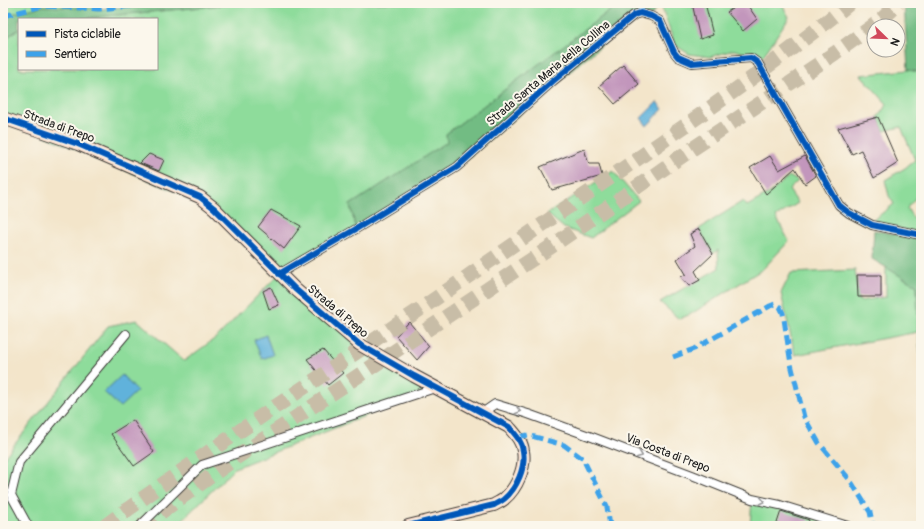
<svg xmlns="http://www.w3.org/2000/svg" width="924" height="529" viewBox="0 0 924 529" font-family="Pangolin,sans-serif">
<rect width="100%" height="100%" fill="#fbf7ec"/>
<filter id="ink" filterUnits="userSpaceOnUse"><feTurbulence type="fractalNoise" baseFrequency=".025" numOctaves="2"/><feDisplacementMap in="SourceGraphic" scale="8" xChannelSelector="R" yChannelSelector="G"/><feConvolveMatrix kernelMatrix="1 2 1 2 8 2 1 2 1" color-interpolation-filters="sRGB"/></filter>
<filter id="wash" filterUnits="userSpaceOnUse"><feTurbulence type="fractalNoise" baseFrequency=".012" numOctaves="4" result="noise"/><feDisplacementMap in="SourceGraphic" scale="16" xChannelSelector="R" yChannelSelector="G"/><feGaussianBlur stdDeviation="0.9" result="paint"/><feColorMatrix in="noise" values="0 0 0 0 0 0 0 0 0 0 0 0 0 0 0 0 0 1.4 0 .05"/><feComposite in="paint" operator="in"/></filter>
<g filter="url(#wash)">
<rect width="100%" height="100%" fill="#f3e5ca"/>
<!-- green -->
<path fill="#8edc9b" stroke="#557c5c" d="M 3,3 L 97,3 L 99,9 L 43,6 L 3,16 Z
M 245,3 L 620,3 L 446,134 L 448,142 L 350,205 L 356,229 L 279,274 L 359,344 L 435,388 L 235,468 L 176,526 L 3,526 L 3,459 L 108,326 L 137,320 L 184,361 L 217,337 L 279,274 L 214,208 L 3,118 L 3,40 L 19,29 L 19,69 L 157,69 L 157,19 L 75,19 Z
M 663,3 L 781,3 L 789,17 L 762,58 L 734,50 L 710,57 L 689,54 L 675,45 L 661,5 Z
M 908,70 L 921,72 L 921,198 L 919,194 L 907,208 L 913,218 L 921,209 L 921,234 L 872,221 L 894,204 L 889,196 L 885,180 L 905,168 L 915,160 L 901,127 L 884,131 L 878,117 L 887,104 L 861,75 Z
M 613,171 L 639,201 L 591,238 L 564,228 L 547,214 Z
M 789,176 L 798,181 L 789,190 L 798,203 L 776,217 L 789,241 L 763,269 L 691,314 L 679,319 L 660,302 L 719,268 L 718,250 L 713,254 L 699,229 L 743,201 L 747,206 L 770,193 Z
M 886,267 L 917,286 L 918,332 L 921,329 L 921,365 L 918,332 L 795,355 L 781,293 L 791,273 L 855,270 L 859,301 L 886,297 Z
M 752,499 L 848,526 L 750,526 Z"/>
<!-- forest -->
<path fill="#72bc83" stroke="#476c50" d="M 164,3 L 245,3 L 75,19 L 19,19 L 19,29 L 3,40 L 3,16 L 43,6 L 99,9 Z
M 620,3 L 661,3 L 651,16 L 640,13 L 457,167 L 356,229 L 350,205 L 447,142 L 446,134 Z
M 904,3 L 921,3 L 921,72 L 908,70 Z
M 874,230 L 921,239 L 921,329 L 918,332 L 917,286 L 872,259 Z"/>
<!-- water -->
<path fill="#60b2db" stroke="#3e677c" d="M 657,102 L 663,109 L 647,126 L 641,118 Z
M 266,335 L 273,355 L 262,359 L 254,340 Z
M 122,375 L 137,391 L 120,407 L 104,392 Z"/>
<g id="blocks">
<!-- building -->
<path fill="#c296bc" d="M 692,3 L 705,3 L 713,35 L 700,39 Z
M 741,3 L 746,3 L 757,19 L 743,31 L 727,12 Z
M 623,65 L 639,84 L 615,104 L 599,86 Z
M 878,117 L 898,163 L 874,178 L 861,150 L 852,154 L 838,128 Z
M 584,149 L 589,164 L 599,164 L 602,176 L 552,190 L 540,167 Z
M 149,154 L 164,160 L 159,171 L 140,163 Z
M 770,156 L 779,170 L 805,156 L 816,176 L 805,184 L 795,168 L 766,194 L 750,168 Z
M 271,210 L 301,226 L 284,249 L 258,227 Z
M 699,229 L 713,254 L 695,271 L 700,280 L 689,286 L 681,277 L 686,274 L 677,259 L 695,246 L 690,234 Z
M 857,275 L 881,275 L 881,297 L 858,297 Z
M 271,287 L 279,305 L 269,309 L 263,291 Z
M 409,322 L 429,346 L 417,360 L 396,336 Z
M 323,350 L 343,373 L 328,385 L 307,359 Z
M 133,420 L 154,452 L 134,466 L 111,434 Z
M 781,511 L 809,520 L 807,526 L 776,526 Z"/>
</g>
</g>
<g filter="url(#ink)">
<use href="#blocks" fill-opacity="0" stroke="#3c3a36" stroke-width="1"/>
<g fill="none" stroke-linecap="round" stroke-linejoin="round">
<!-- highway-tunnel -->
<path stroke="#c8bda7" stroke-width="15" stroke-dasharray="15 8" stroke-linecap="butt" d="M 105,526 C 200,456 298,392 395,326 C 461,282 525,236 591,191 C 679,130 767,70 850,3
M 142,526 L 237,457 L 552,246 L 676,160 L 835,53 L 880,21 L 899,3"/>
<defs>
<path id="street" d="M 279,274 L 356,229 L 457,167 L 553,81 L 634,15 L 640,13 L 651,16 L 660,21 L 674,52 L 678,57 L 692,63 L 751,58 L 758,63 L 839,205 L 849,213 L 872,225 L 921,235
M 482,413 L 495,404 L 528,414 L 592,437 L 692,475 L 752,499 L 780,505 L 848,526
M 28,526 L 11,495 L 19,462 L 126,334
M 140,526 L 202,465 L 435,388"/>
<path id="secondary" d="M 3,118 L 78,144 L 200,197 L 214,208 L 295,289 L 359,344 L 414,376 L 509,427 C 515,434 522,441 523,451 C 526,467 517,488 504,499 C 502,501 497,503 494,505 L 408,526"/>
</defs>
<!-- street casing -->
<use href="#street" stroke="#3c3a36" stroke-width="10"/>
<!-- secondary casing -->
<use href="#secondary" stroke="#3c3a36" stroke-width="14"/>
<!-- street -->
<use href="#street" stroke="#fff" stroke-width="8"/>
<!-- secondary -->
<use href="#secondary" stroke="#fee3d2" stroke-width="12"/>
<!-- quiet -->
<path stroke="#3da2ea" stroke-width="5" stroke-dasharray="10 5" stroke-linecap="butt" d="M 640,13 L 642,3
M 3,16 L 43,6 L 99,9 L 164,3
M 673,357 L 694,349 L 770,306 L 775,304 L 780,307 L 783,313 L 791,364 L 804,417 L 819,443 L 850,480 L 870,512 L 873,526
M 518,437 L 528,435 L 564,445 L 583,459 L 607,507 L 610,526"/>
<defs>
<path id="cycleway" d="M 3,118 L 78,144 L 200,197 L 214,208 L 295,289 L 359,344 L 414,376 L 509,427 C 515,434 522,441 523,451 C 526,467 517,488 504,499 C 502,501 497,503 494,505 L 408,526
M 279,274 L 356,229 L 457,167 L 553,81 L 634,15 L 640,13 L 651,16 L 660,21 L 674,52 L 678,57 L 692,63 L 751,58 L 758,63 L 839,205 L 849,213 L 872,225 L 921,235"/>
</defs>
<!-- cycleway casing -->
<use href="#cycleway" stroke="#fbf7ec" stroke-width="8"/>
<!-- cycleway -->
<use href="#cycleway" stroke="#0057b8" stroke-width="6"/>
</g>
<!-- one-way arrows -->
<defs><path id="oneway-chevron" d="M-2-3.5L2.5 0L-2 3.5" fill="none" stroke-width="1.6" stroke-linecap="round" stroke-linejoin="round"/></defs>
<g stroke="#999">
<use href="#oneway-chevron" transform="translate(518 411) rotate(16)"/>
<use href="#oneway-chevron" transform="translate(640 455) rotate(21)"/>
<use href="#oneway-chevron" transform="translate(762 501) rotate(11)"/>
</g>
</g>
<g text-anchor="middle" stroke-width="4" stroke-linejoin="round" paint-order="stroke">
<!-- street labels -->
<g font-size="12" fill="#1c1c1c" stroke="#fbf7ec">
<text transform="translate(548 73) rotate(-40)" y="4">Strada Santa Maria della Collina</text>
<text transform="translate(59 126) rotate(20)" y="4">Strada di Prepo</text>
<text transform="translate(338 311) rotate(40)" y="4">Strada di Prepo</text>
<text transform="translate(668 453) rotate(21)" y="4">Via Costa di Prepo</text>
</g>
</g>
<!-- margin -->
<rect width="924" height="529" fill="none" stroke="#fbf7ec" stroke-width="16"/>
<!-- legend -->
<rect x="18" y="18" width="140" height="52" fill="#fbf7ec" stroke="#a29f99"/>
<rect x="26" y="31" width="20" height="6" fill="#0057b8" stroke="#a29f99"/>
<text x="54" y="38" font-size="12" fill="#1c1c1c">Pista ciclabile</text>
<rect x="26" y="51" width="20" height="6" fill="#3da2ea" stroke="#a29f99"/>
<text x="54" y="58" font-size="12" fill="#1c1c1c">Sentiero</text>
<!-- north arrow -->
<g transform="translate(886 38) rotate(113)"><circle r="19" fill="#fbf7ec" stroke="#a29f99"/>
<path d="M0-3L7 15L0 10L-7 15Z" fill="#d1495b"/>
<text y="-6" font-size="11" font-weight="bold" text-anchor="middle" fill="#1c1c1c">N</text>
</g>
</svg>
